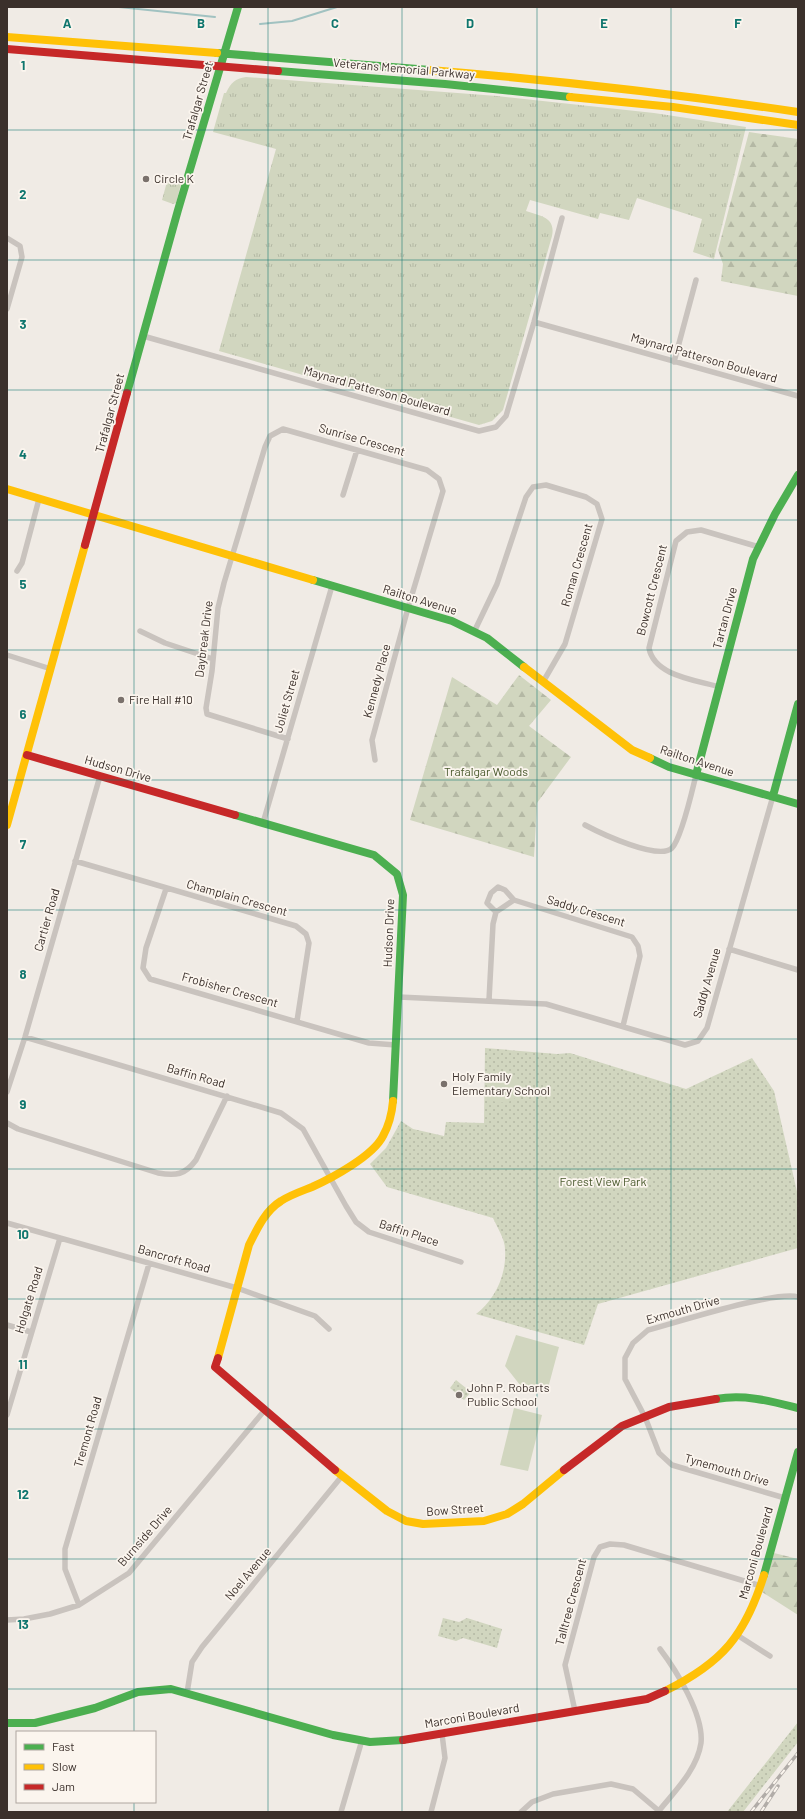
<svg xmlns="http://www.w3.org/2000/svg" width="805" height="1819" viewBox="0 0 805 1819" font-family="Barlow,sans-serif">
<defs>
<pattern id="grass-tufts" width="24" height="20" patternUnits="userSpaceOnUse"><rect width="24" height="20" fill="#d1d6bf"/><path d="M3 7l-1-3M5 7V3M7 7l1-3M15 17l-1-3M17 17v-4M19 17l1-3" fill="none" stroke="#b4b8a4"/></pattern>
<pattern id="forest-firs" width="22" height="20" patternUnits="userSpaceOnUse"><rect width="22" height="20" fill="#d1d6bf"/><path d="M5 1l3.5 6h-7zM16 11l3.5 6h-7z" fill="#b4b8a4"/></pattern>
<pattern id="park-dots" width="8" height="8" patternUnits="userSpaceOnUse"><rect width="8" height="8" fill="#d1d6bf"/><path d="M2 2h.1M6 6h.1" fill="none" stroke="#b4b8a4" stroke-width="1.8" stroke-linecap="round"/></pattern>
</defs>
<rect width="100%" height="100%" fill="#f0ebe5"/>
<!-- grass -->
<path fill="url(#grass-tufts)" d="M 246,77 L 497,96 L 654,113 L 746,127 L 714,259 L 693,252 L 702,219 L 637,198 L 629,220 L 600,213 L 598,219 L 530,200 L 526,211 C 540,216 556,217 552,236 L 503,410 L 492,421 L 479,425 L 219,351 L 276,149 L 213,132 L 224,93 L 226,93 C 231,82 235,79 246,77 Z
M 168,178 L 180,181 L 181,184 L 176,203 L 173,204 L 162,200 Z"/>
<!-- forest -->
<path fill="url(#forest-firs)" d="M 749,132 L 798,139 L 798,296 L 721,281 L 723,264 L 718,250 Z
M 519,675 L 551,700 L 529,726 L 571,757 L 537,803 L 534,857 L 410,820 L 452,677 L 497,705 Z
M 774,1553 L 798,1559 L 798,1615 L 762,1592 Z"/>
<!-- park -->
<path fill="url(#park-dots)" d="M 485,1048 L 557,1054 L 570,1053 L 686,1089 L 752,1058 L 774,1091 L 798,1196 L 798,1248 L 598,1304 L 584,1345 L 476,1314 C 495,1300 507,1274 505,1249 C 505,1239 497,1227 493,1218 L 387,1187 L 370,1164 L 386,1148 L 401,1121 L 413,1129 L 444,1136 L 446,1122 L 484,1123 Z
M 456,1380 L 471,1392 L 464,1400 L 450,1388 Z
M 443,1618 L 459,1622 L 467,1618 L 502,1629 L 497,1648 L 463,1638 L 456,1641 L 438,1636 Z
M 798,1722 L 798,1742 L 743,1812 L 727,1812 Z"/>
<!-- pitch -->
<path fill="#d1d6bf" d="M 498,1074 L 517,1078 C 518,1080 520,1084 520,1087 C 520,1104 497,1106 487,1098 L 490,1080 Z
M 516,1335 L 559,1347 L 547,1392 L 520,1385 L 505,1366 Z
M 514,1408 L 542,1415 L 528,1471 L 500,1465 Z"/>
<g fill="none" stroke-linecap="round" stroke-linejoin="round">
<!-- stream -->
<path stroke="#a1c2c1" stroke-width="2" d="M 119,7 L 215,17
M 260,24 L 292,21 L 337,7"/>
<!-- street -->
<path stroke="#c9c3be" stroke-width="5.5" d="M 7,238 L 20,246 L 22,257 L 7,309
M 534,322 L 798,396
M 143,336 L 479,431 L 496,427 L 506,416 L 534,322 L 562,218
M 674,362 L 696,280
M 343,495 L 357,450
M 17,571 L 22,563 L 39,499
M 140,631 L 165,643 L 213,659
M 474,632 L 497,584 L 526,497 L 533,487 L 546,485 L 586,497 L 597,504 L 602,519 L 565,644 L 543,682
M 7,655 L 51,669
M 720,687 C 696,680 654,676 649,648 L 676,541 L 687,532 L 701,530 L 759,547
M 288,739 L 207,714 L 206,708 L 212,671 L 218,608 L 224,583 L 265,447 L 270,436 L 283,429 L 427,470 L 439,479 L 443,491 L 408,608 L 372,740 L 375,760
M 263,823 L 332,586
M 585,825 C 600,833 659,861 672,848 C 682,837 692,791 696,775
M 75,861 L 296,926 L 306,934 L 309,943 L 297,1021
M 166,889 L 146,948 L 143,968 L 150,979 L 369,1043 L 396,1045
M 496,912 L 487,903 L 491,893 L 498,887 L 505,890 L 514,900
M 729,949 L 798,970
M 399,997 L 546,1004 L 685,1045 L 698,1041 L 707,1028 L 773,796
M 489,1000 L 493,924 L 496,912 L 514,900 L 632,937 L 638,946 L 640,956 L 623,1026
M 25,1037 L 281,1113 L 303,1129 L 346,1206 L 356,1222 L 369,1232 L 461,1262
M 7,1092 L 25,1037 L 100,776
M 7,1123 L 18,1129 L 158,1173 C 176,1176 185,1175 196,1160 L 227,1096
M 7,1223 L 237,1288 L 315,1316 L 329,1329
M 7,1325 L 31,1332
M 7,1415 L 60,1238
M 785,1498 L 672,1465 L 659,1453 L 645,1417 L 625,1379 L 625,1358 L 633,1343 L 648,1330 C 675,1323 777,1290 798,1297
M 79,1605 L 65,1569 L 65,1549 L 149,1264
M 7,1620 L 24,1619 L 50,1614 L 79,1605 L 129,1573 L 264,1411
M 737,1635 L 770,1656
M 187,1693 L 192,1662 L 202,1647 L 342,1476
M 575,1711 L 565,1665 L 594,1557 L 600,1547 L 610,1544 L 624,1545 L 761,1586
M 341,1812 L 362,1740
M 431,1812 L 445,1758 L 442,1734
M 521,1812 L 532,1802 L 553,1794 L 611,1784 L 633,1789 L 659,1811
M 658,1812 C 674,1792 697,1770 701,1743 C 704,1715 676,1670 660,1649"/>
<!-- fast -->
<path stroke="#4caf50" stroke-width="8" d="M 217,53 L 430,70
M 278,71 L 445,84 L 570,97
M 127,393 L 178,210 L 238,7
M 313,580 L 452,621 L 487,638 L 524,667
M 650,758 L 669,767 L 798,804
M 696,775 L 753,559 L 775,514 L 798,475
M 773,796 L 798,704
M 235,815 L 374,855 L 397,874 L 403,895 L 393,1101
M 716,1399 C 745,1394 770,1401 798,1408
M 764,1575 L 798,1452
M 7,1723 L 35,1723 L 95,1708 L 138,1692 L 171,1689 L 333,1735 L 370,1742 L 403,1740"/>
<!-- slow -->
<path stroke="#ffc107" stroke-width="8" d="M 7,37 L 217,53
M 430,70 C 553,80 676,94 798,112
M 570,97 L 673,107 L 798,125
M 7,489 L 313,580
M 524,667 L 632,750 L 650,758
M 7,825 L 85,545
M 218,1358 L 249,1245 C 257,1229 265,1211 281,1201 C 290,1195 302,1191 312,1187 C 332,1178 373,1156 383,1136 C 389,1125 392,1113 393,1101
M 335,1470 L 387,1511 L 406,1521 L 423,1524 L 484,1521 L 507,1514 L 523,1504 L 564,1470
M 665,1691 C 722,1663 745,1636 764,1575"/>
<!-- jam -->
<path stroke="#c62828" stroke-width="8" d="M 7,49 L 278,71
M 85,545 L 127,393
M 27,755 L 235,815
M 218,1358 L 215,1367 L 335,1470
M 564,1470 L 622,1426 L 669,1407 L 716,1399
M 403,1740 L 647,1699 L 665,1691"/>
<defs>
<path id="rail" d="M 751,1812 L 798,1753
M 761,1812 L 778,1786"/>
</defs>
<!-- rail casing -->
<use href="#rail" stroke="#b1aca8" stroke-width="3.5"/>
<!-- rail -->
<use href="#rail" stroke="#fbf5ee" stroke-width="2" stroke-dasharray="6" stroke-linecap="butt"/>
</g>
<!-- grid -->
<path fill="none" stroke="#0f766e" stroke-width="1" stroke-opacity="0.55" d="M 134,7 L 134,1732M 268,7 L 268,1812M 402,7 L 402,1812M 537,7 L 537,1812M 671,7 L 671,1812M 7,130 L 798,130M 7,260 L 798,260M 7,390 L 798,390M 7,520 L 798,520M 7,650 L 798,650M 7,780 L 798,780M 7,910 L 798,910M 7,1039 L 798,1039M 7,1169 L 798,1169M 7,1299 L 798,1299M 7,1429 L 798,1429M 7,1559 L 798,1559M 7,1689 L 798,1689M 134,1802 L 134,1812"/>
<!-- markers -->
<g fill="#7a716c" stroke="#fbf5ee" stroke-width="1.5">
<circle cx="146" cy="179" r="4"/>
<circle cx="121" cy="700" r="4"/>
<circle cx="444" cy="1084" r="4"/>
<circle cx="459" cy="1395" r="4"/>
</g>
<g text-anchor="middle" stroke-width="3.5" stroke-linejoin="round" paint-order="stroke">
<!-- street labels -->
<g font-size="12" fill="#3b302b" stroke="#fbf5ee">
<text transform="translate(404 69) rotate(5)" y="4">Veterans Memorial Parkway</text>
<text transform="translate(198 101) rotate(-74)" y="4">Trafalgar Street</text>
<text transform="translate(704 358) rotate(16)" y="4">Maynard Patterson Boulevard</text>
<text transform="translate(377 391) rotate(16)" y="4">Maynard Patterson Boulevard</text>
<text transform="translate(110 413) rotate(-75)" y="4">Trafalgar Street</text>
<text transform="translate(362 440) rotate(16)" y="4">Sunrise Crescent</text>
<text transform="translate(577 565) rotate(-74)" y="4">Roman Crescent</text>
<text transform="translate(652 590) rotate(-76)" y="4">Bowcott Crescent</text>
<text transform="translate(420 600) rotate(17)" y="4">Railton Avenue</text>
<text transform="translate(725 618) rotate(-75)" y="4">Tartan Drive</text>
<text transform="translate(204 639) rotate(-83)" y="4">Daybreak Drive</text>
<text transform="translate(377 681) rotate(-75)" y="4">Kennedy Place</text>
<text transform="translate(287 701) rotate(-74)" y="4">Joliet Street</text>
<text transform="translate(697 761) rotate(18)" y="4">Railton Avenue</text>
<text transform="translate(118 769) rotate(16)" y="4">Hudson Drive</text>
<text transform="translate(237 898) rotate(16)" y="4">Champlain Crescent</text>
<text transform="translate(586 911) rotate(17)" y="4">Saddy Crescent</text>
<text transform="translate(47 920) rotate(-74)" y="4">Cartier Road</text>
<text transform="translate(389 933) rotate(-88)" y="4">Hudson Drive</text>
<text transform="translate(707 983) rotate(-74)" y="4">Saddy Avenue</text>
<text transform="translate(230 990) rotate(16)" y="4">Frobisher Crescent</text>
<text transform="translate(196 1076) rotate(16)" y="4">Baffin Road</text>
<text transform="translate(409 1233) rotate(18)" y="4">Baffin Place</text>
<text transform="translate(174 1259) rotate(16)" y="4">Bancroft Road</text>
<text transform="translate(29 1300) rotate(-73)" y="4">Holgate Road</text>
<text transform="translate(683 1310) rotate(-16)" y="4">Exmouth Drive</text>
<text transform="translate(88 1432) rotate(-74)" y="4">Tremont Road</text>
<text transform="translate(727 1470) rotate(16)" y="4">Tynemouth Drive</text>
<text transform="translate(455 1510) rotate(-4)" y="4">Bow Street</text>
<text transform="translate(145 1536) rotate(-49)" y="4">Burnside Drive</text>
<text transform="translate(756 1553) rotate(-74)" y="4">Marconi Boulevard</text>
<text transform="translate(248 1574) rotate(-50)" y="4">Noel Avenue</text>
<text transform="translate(571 1602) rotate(-75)" y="4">Talltree Crescent</text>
<text transform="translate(472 1716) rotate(-10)" y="4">Marconi Boulevard</text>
</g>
<!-- poi labels -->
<g font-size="12" fill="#3b302b" stroke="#fbf5ee" text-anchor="start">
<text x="154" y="183">Circle K</text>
<text x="129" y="704">Fire Hall #10</text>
<text x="452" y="1081">Holy Family<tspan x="452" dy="14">Elementary School</tspan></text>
<text x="467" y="1392">John P. Robarts<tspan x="467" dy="14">Public School</tspan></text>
</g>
<!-- park labels -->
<g font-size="12" fill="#4a5a2e" stroke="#fbf5ee">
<text x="486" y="776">Trafalgar Woods</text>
<text x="603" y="1186">Forest View Park</text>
</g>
</g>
<g font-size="13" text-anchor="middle" font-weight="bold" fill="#0f766e" stroke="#fbf5ee" stroke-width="3.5" stroke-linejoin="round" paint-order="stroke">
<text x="67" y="28">A</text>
<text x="201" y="28">B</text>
<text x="335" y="28">C</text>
<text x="470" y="28">D</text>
<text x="604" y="28">E</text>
<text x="738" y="28">F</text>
<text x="23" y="70">1</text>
<text x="23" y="199">2</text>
<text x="23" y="329">3</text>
<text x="23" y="459">4</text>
<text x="23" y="589">5</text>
<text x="23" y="719">6</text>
<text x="23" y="849">7</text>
<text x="23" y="979">8</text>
<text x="23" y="1109">9</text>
<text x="23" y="1239">10</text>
<text x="23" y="1369">11</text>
<text x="23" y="1499">12</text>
<text x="23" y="1629">13</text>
</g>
<!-- border -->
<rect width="805" height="1819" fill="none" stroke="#3b302b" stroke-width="16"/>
<!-- legend -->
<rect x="16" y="1731" width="140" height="72" fill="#fbf5ee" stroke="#aea6a0"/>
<rect x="24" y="1744" width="20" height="6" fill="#4caf50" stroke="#aea6a0"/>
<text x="52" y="1751" font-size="12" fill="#3b302b">Fast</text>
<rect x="24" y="1764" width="20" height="6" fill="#ffc107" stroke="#aea6a0"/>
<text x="52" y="1771" font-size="12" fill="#3b302b">Slow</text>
<rect x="24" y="1784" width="20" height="6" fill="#c62828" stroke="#aea6a0"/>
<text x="52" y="1791" font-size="12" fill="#3b302b">Jam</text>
</svg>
